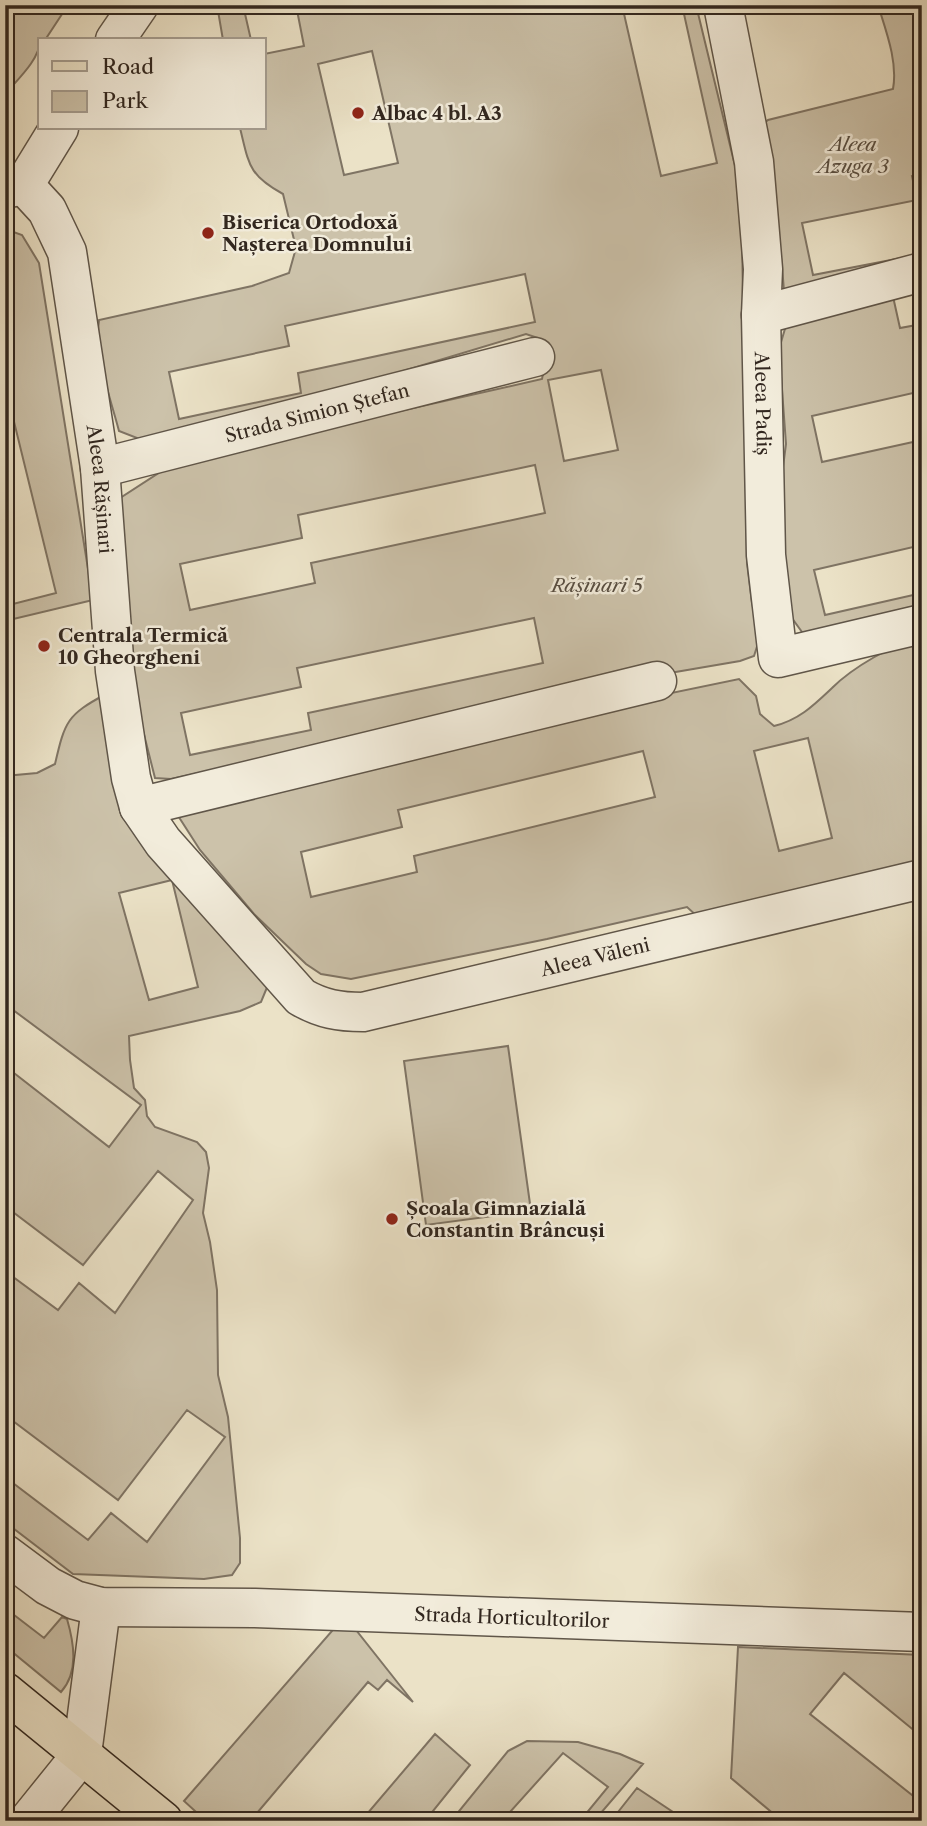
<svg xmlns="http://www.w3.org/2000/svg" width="927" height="1826" viewBox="0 0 927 1826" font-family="'Libre Caslon Text',serif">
<rect width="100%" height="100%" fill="#ebe2c7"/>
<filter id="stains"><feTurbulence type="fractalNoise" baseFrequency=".00286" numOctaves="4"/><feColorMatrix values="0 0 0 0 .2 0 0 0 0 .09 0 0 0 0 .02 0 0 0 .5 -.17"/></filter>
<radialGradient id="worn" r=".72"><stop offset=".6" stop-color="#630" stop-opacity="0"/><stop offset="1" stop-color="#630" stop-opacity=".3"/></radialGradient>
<!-- green -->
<path fill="#ccc2aa" stroke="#7f7464" stroke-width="2" fill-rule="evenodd" d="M 5,5 L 36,5 L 38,10 L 57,5 L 68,5 L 45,40 L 40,40 C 40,59 18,79 6,93 Z
M 217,5 L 243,5 L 251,40 L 223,40 Z
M 296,5 L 622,5 L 661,176 L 717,163 L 682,5 L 696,5 L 736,170 L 742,233 L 747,563 L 752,603 L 760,637 L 754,656 L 740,661 L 617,682 L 171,779 L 155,778 L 136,703 L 114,502 L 165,469 L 280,438 L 542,379 L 544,369 L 538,338 L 526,334 L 380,378 L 142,440 L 119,431 C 110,396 94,356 99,320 L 252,286 L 289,273 L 296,248 L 283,194 C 248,175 249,164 240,128 L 264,128 L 264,54 L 304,46 ZM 372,51 L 398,163 L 344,175 L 318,64 ZM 525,274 L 535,322 L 298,373 L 301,393 L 179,419 L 169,372 L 289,346 L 285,326 ZM 601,370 L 618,450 L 564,461 L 548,380 ZM 535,465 L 545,513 L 311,563 L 315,583 L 190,610 L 180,564 L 302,538 L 298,515 ZM 534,618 L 543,663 L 308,713 L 311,730 L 190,755 L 181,713 L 301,687 L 297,668 Z
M 878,5 L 922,5 L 922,174 L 912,176 L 917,200 L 802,223 L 813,275 L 922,254 L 784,293 C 781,236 770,180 763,124 L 768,120 L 893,89 C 898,62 886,31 878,5 Z
M 5,229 L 22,235 L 39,263 L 93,600 L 5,621 L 5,606 L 56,593 L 5,385 Z
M 892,292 L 900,328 L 922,324 L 922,391 L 812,416 L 822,462 L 922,440 L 922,545 L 814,570 L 825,615 L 922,593 L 922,618 L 821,639 L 802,632 L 789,614 L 785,582 L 783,467 L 786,444 L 779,349 L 787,322 Z
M 922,637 L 922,874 L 698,917 L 687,907 L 547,939 L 351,979 L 321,974 L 306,964 L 254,914 L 200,850 L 175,811 L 208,789 L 739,679 L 756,696 L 760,714 L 774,726 C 799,720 814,705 832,688 C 852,668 894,643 922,637 ZM 808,738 L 832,838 L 779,851 L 754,751 ZM 643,751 L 655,797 L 414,856 L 417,872 L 311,897 L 301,852 L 402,827 L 398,810 Z
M 106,694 L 120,748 L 268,985 L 261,1002 L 240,1011 L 129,1036 L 130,1060 L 134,1088 L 145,1100 L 147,1116 L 155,1127 L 197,1142 L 206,1152 L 209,1168 L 203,1213 L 210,1242 L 217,1290 L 218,1375 L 228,1417 L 240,1538 L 240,1563 L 232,1575 L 204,1579 L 73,1574 L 5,1522 L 5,1477 L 88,1540 L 111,1513 L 147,1542 L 225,1437 L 187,1410 L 118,1500 L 5,1415 L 5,1271 L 58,1310 L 79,1283 L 115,1313 L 193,1200 L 158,1171 L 83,1265 L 5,1206 L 5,1066 L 109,1147 L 141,1105 L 5,1004 L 5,776 L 37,773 L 55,764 C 65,721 67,715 106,694 ZM 172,880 L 198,987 L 149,1000 L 119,893 Z
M 508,1046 L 531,1211 L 426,1225 L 404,1061 Z
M 5,1608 L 44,1638 L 62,1617 L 67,1619 C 74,1643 79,1672 61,1692 L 5,1646 Z
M 338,1624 L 352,1625 L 413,1702 L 387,1680 L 378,1690 L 368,1682 L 257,1813 L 265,1821 L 206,1821 L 184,1801 Z
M 738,1647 L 922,1655 L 922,1737 L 844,1673 L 810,1714 L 922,1803 L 922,1821 L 782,1821 L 731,1778 Z
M 435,1734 L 470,1765 L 425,1821 L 361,1821 Z
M 527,1741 L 578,1742 L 620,1754 L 643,1764 L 594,1821 L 580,1821 L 608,1787 L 563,1753 L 502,1821 L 451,1821 L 508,1751 Z
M 637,1788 L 679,1816 L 675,1821 L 611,1821 Z"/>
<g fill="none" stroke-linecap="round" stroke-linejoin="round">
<defs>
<g id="minor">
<path id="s1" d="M 723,5 L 754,162 L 763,269 L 761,315 L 766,555 L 778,658 L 922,624"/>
<path d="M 115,40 L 139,5"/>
<path id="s2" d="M 24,185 L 47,210 L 67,252 L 100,468 L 115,671 L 131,778 L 139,807 L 163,842 L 301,997 C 322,1009 339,1012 363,1012 L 922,879"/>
<path d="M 5,189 L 24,185 L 59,128"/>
<path d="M 761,315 L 922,272"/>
<path id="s3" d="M 100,468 L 535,357"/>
<path d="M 139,807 L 657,681"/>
<path id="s4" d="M 5,1554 L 48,1586 L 75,1600 L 101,1607 L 255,1608 L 922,1632"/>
<path d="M 28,1821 L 82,1754 L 101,1607"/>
</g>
<path id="major" d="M 5,1692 L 163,1821"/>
</defs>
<!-- minor casing -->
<use href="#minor" stroke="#605649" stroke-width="41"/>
<!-- major casing -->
<use href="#major" stroke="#32271f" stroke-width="41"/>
<!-- minor -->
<use href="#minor" stroke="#f2ecdb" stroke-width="38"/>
<!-- major -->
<use href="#major" stroke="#ebe2c7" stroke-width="38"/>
</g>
<!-- markers -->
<g fill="#8f2418" stroke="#f2ecdb" stroke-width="2.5">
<circle cx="358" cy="113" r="7"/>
<circle cx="208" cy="233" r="7"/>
<circle cx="44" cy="646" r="7"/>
<circle cx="392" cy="1219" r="7"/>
</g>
<g text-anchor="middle" stroke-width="5" stroke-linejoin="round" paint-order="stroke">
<!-- poi labels -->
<g font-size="19" font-weight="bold" fill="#32271f" stroke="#f2ecdb" text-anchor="start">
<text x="372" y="120">Albac 4 bl. A3</text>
<text x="222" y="229">Biserica Ortodoxă<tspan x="222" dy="22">Nașterea Domnului</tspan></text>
<text x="58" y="642">Centrala Termică<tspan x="58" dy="22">10 Gheorgheni</tspan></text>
<text x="406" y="1215">Școala Gimnazială<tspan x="406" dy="22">Constantin Brâncuși</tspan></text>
</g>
<!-- park labels -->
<g font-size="19" font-style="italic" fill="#584e42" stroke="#f2ecdb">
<text x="853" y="151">Aleea<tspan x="853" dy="22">Azuga 3</tspan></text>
<text x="597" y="592">Rășinari 5</text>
</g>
<!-- street labels -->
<g font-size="19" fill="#32271f" stroke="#f2ecdb">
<text dy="7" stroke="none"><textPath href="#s1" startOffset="402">Aleea Padiș</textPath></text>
<text dy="7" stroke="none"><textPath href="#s3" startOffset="224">Strada Simion Ștefan</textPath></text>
<text dy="7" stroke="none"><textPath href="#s2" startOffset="320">Aleea Rășinari</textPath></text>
<text dy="7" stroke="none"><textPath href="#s2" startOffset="1194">Aleea Văleni</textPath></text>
<text dy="7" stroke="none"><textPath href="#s4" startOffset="522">Strada Horticultorilor</textPath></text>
</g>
</g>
<!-- margin -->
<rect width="927" height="1826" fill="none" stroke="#ebe2c7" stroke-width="28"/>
<rect x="7" y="7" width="913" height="1812" fill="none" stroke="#32271f" stroke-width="3.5"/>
<rect x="14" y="14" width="899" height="1798" fill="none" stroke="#32271f" stroke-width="2"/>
<!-- legend -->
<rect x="38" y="38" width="228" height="91" fill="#f2ecdb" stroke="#a59d90" stroke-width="2"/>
<rect x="52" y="61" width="35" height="10" fill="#ebe2c7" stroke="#a59d90" stroke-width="2"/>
<text x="102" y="74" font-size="21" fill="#32271f">Road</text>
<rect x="52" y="91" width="35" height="21" fill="#ccc2aa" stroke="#a59d90" stroke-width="2"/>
<text x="102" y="108" font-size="21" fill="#32271f">Park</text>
<rect width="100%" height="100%" filter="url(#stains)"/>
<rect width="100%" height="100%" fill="url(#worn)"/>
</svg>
